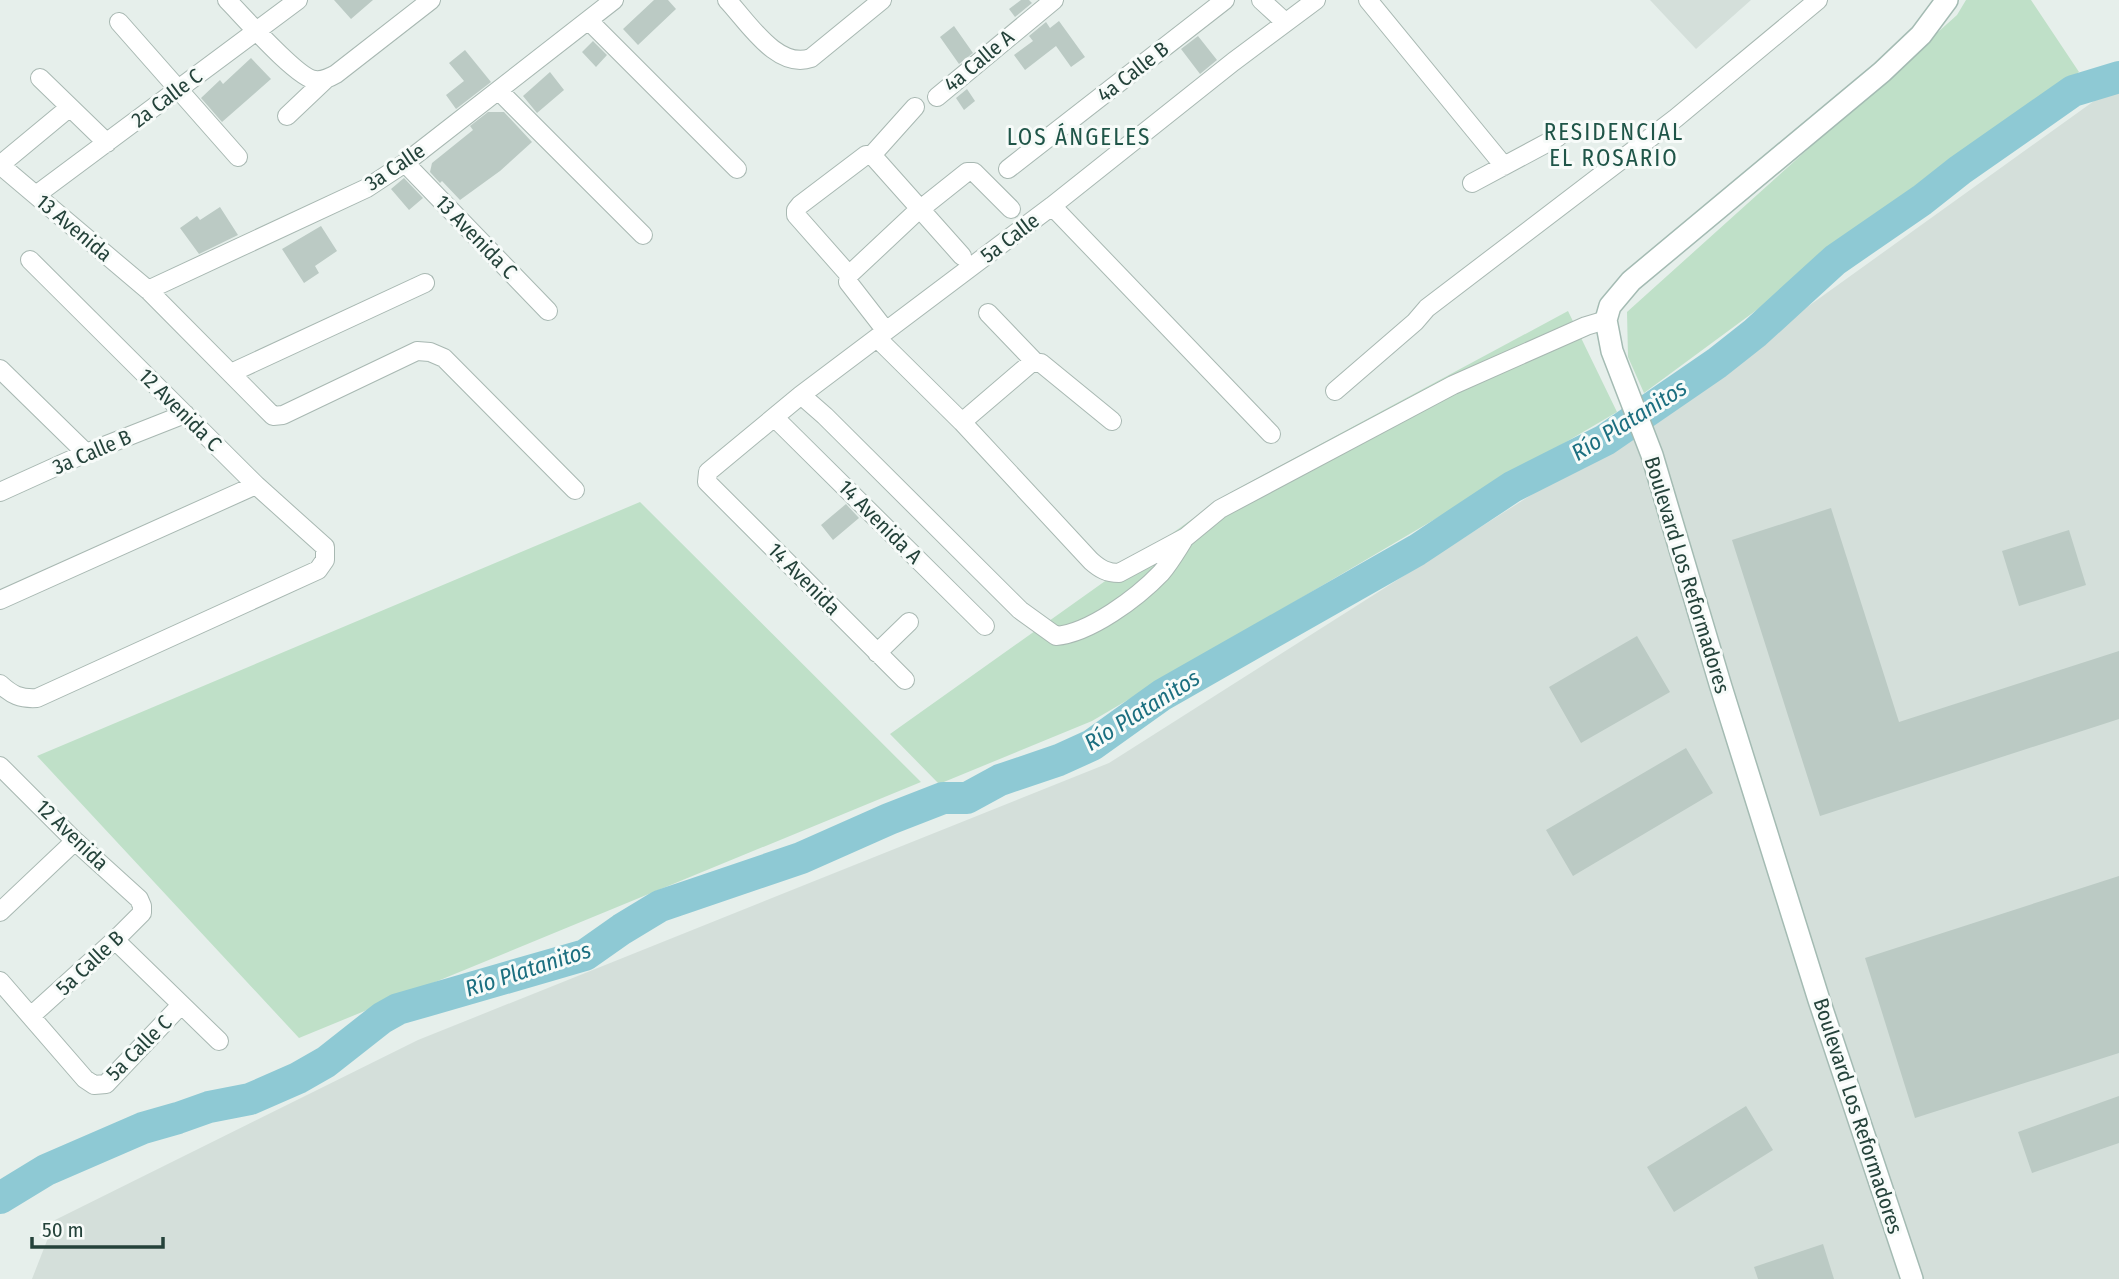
<svg xmlns="http://www.w3.org/2000/svg" width="2119" height="1279" viewBox="0 0 2119 1279" font-family="'Fira Sans Condensed',sans-serif">
<rect width="100%" height="100%" fill="#e6efeb"/>
<!-- built -->
<path fill="#d4dfda" d="M 1650,0 L 1751,0 L 1696,49 Z
M 2119,86 L 2119,1279 L 32,1279 L 55,1220 L 418,1040 L 1109,763 L 1654,417 L 2094,101 L 2091,93 Z"/>
<!-- green -->
<path fill="#bfe0c8" d="M 1966,0 L 2031,0 L 2079,72 L 1644,393 L 1628,357 L 1627,312 L 1957,15 Z
M 1568,311 L 1617,412 L 1092,721 L 939,784 L 890,734 L 1226,495 Z
M 640,502 L 921,782 L 299,1038 L 37,756 Z"/>
<g fill="none" stroke-linecap="round" stroke-linejoin="round">
<!-- river -->
<path stroke="#8ec9d4" stroke-width="32" d="M 0,1198 L 46,1170 L 143,1128 L 178,1118 L 209,1107 L 250,1099 L 298,1078 L 326,1062 L 382,1018 L 398,1009 L 585,955 L 622,929 L 660,906 L 801,858 L 889,819 L 943,798 L 967,798 L 1000,780 L 1059,760 L 1092,745 L 1162,695 L 1417,550 L 1512,487 L 1605,440 L 1717,363 L 1755,333 L 1835,260 L 1922,200 L 1960,170 L 2073,91 L 2119,77"/>
</g>
<!-- building -->
<path fill="#bbcac4" d="M 334,0 L 373,0 L 351,19 Z
M 654,0 L 668,0 L 676,9 L 638,45 L 623,29 Z
M 1021,0 L 1029,0 L 1032,3 L 1015,17 L 1009,9 Z
M 1059,21 L 1085,57 L 1071,67 L 1056,46 L 1025,70 L 1014,55 L 1033,41 L 1029,36 L 1046,22 L 1050,28 Z
M 954,26 L 973,53 L 959,64 L 940,37 Z
M 1198,36 L 1217,60 L 1200,74 L 1181,49 Z
M 593,41 L 607,55 L 596,67 L 582,52 Z
M 465,50 L 491,82 L 456,109 L 446,95 L 464,81 L 449,63 Z
M 251,58 L 271,79 L 222,122 L 201,98 L 220,80 L 223,84 Z
M 550,72 L 564,90 L 537,113 L 523,96 Z
M 967,89 L 975,101 L 964,110 L 956,98 Z
M 488,112 L 504,112 L 532,142 L 500,171 L 460,200 L 442,181 L 440,183 L 430,172 L 432,163 L 473,130 L 470,126 Z
M 404,178 L 423,198 L 409,210 L 391,189 Z
M 220,207 L 238,235 L 199,254 L 180,228 L 197,216 L 200,220 Z
M 321,226 L 337,251 L 315,266 L 319,273 L 304,283 L 282,249 Z
M 846,504 L 859,518 L 833,540 L 821,525 Z
M 1831,508 L 1899,722 L 2119,651 L 2119,719 L 1820,816 L 1732,540 Z
M 2069,530 L 2086,585 L 2019,606 L 2002,551 Z
M 1637,636 L 1670,692 L 1581,743 L 1549,687 Z
M 1686,748 L 1713,793 L 1573,876 L 1546,830 Z
M 2119,876 L 2119,1053 L 1915,1118 L 1865,958 Z
M 2119,1096 L 2119,1143 L 2032,1173 L 2018,1132 Z
M 1746,1106 L 1773,1150 L 1674,1212 L 1647,1167 Z
M 1823,1244 L 1834,1279 L 1758,1279 L 1754,1267 Z"/>
<g fill="none" stroke-linecap="round" stroke-linejoin="round">
<defs>
<path id="minor" d="M 227,0 C 243,16 297,78 315,80 C 323,81 329,78 336,74 L 431,0
M 727,0 C 748,22 777,70 811,58 L 882,0
M 1261,0 L 1285,22
M 1368,0 L 1504,166
M 589,21 L 737,169
M 119,22 L 238,157
M 40,78 L 107,143
M 499,91 L 643,235
M 937,97 L 1054,0
M 287,116 L 325,80
M 872,155 L 915,107
M 405,163 L 548,311
M 0,165 L 148,290 L 273,416 L 283,415 L 417,351 L 430,352 L 444,358 L 575,490
M 0,165 L 70,107
M 1008,169 L 1225,0
M 1472,183 L 1558,137
M 36,195 L 298,0
M 1052,206 L 1271,434
M 849,275 L 913,215 L 967,172 L 974,172 L 1011,209
M 148,290 L 367,188 L 405,163 L 614,0
M 988,313 L 1035,362
M 886,331 L 848,282 L 849,275 L 796,215 L 796,210 L 800,205 L 866,155 L 872,155 L 962,256
M 877,338 L 962,422 L 1091,561 C 1100,569 1107,573 1119,573 L 1186,537 L 1220,509 L 1453,385 L 1586,326 L 1606,320
M 0,369 L 86,453
M 231,373 L 425,283
M 1335,391 L 1415,322 L 1427,308 L 1676,118 L 1818,0
M 801,395 L 825,416 L 1020,610 L 1056,636 C 1090,633 1137,598 1161,573 C 1169,564 1176,552 1183,541
M 775,418 L 985,626
M 962,422 L 1031,363 L 1041,363 L 1112,421
M 0,492 L 86,453 L 185,414
M 0,600 L 256,485
M 877,653 L 909,622
M 905,680 L 707,482 L 708,472 L 801,395 L 1052,206 L 1233,62 L 1316,0
M 0,684 C 12,695 20,699 37,698 L 318,570 L 325,560 L 325,547 L 256,485 L 30,260
M 0,766 L 75,841 L 139,899 L 142,906 L 142,913 L 115,940 L 31,1016
M 0,912 L 75,841
M 115,940 L 219,1041
M 0,981 L 85,1079 L 94,1085 L 106,1084 L 180,1006"/>
<path id="secondary" d="M 1912,1279 L 1819,1000 L 1721,687 L 1652,455 L 1612,351 L 1606,320 L 1610,306 L 1631,281 L 1882,72 L 1921,35 L 1947,0"/>
</defs>
<!-- minor casing -->
<use href="#minor" stroke="#a8b8b2" stroke-width="20"/>
<!-- secondary casing -->
<use href="#secondary" stroke="#a4bbb3" stroke-width="24"/>
<!-- minor -->
<use href="#minor" stroke="#fff" stroke-width="18"/>
<!-- secondary -->
<use href="#secondary" stroke="#fff" stroke-width="21"/>
</g>
<g text-anchor="middle" stroke-width="6" stroke-linejoin="round" paint-order="stroke">
<!-- street labels -->
<g font-size="21" fill="#24423a" stroke="#f7fbf9">
<text transform="translate(979 61) rotate(-40)" y="7">4a Calle A</text>
<text transform="translate(1133 72) rotate(-38)" y="7">4a Calle B</text>
<text transform="translate(167 98) rotate(-37)" y="7">2a Calle C</text>
<text transform="translate(395 167) rotate(-34)" y="7">3a Calle</text>
<text transform="translate(74 228) rotate(40)" y="7">13 Avenida</text>
<text transform="translate(476 237) rotate(46)" y="7">13 Avenida C</text>
<text transform="translate(1010 238) rotate(-37)" y="7">5a Calle</text>
<text transform="translate(180 410) rotate(45)" y="7">12 Avenida C</text>
<text transform="translate(92 452) rotate(-23)" y="7">3a Calle B</text>
<text transform="translate(880 522) rotate(45)" y="7">14 Avenida A</text>
<text transform="translate(1687 575) rotate(73)" y="7">Boulevard Los Reformadores</text>
<text transform="translate(804 579) rotate(45)" y="7">14 Avenida</text>
<text transform="translate(72 835) rotate(44)" y="7">12 Avenida</text>
<text transform="translate(90 963) rotate(-43)" y="7">5a Calle B</text>
<text transform="translate(139 1048) rotate(-45)" y="7">5a Calle C</text>
<text transform="translate(1858 1116) rotate(72)" y="7">Boulevard Los Reformadores</text>
</g>
<!-- neighbourhood labels -->
<g font-size="23" letter-spacing="2" fill="#1f5548" stroke="#f7fbf9">
<text x="1614" y="140">RESIDENCIAL<tspan x="1614" dy="26">EL ROSARIO</tspan></text>
<text x="1079" y="145">LOS ÁNGELES</text>
</g>
<!-- water labels -->
<g font-size="23" font-style="italic" fill="#1c6f80" stroke="#f7fbf9">
<text transform="translate(1629 420) rotate(-32)" y="8">Río Platanitos</text>
<text transform="translate(1142 710) rotate(-32)" y="8">Río Platanitos</text>
<text transform="translate(528 969) rotate(-18)" y="8">Río Platanitos</text>
</g>
</g>
<!-- scale -->
<path d="M32 1237v10h131v-10" fill="none" stroke="#24423a" stroke-width="3.5"/>
<text x="42" y="1237" font-size="21" fill="#24423a" stroke="#f7fbf9" stroke-width="5" paint-order="stroke">50 m</text>
</svg>
